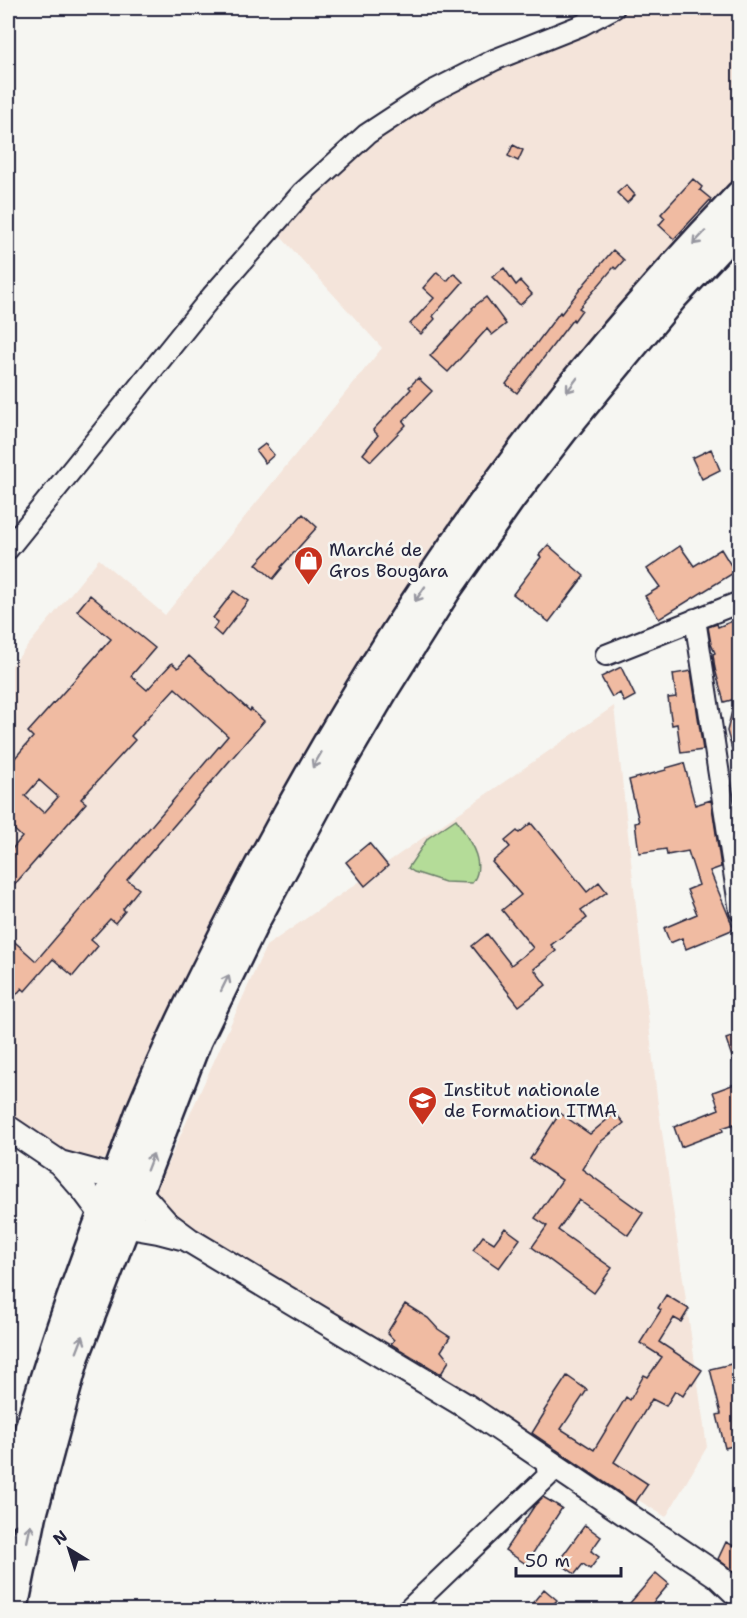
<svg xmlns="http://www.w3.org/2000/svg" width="747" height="1618" viewBox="0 0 747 1618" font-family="'Shantell Sans',sans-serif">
<rect width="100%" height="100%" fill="#f6f6f2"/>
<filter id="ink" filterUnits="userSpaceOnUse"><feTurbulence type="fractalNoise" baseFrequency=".0167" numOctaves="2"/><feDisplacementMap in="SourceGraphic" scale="12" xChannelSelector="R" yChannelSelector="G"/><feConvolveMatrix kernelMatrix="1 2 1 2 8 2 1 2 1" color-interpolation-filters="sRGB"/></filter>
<g filter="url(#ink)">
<!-- built -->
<path fill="#f4e4da" d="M 614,8 L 739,8 L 739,195 L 580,375 L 140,1113 L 105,1159 L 85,1163 L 8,1123 L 8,670 L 99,559 L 165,615 L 382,348 L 272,227 L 367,134 Z
M 614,706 L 657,1097 L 707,1447 L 666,1517 L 200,1231 L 153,1196 L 266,946 Z"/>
<!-- green -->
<path fill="#b4dc98" stroke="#6b7f6a" stroke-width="1.5" d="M 456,819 C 467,837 488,863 472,883 L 445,882 L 414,872 L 408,868 L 428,838 Z"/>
<!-- building -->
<path fill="#f0bba2" stroke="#22223b" stroke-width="1.5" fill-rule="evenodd" d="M 513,145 L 523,150 L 518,161 L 508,156 Z
M 693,179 L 702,187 L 700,190 L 711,199 L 674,239 L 659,225 L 665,218 L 661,214 Z
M 626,185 L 635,195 L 627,203 L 617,193 Z
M 613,250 L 624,260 L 616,269 L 614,267 L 579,308 L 582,310 L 574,321 L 573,319 L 517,393 L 506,384 L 560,312 L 561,314 L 585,283 Z
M 504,268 L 516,285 L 520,281 L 532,294 L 520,305 L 492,277 Z
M 437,272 L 447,281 L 454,273 L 463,282 L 433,316 L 435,319 L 421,334 L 410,324 L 434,298 L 423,288 Z
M 486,297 L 506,324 L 492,335 L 487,329 L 448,372 L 430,356 L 473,309 L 472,308 Z
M 418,378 L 432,391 L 403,421 L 406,425 L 371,461 L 363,454 L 378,435 L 373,430 L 411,389 L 409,387 Z
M 265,444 L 274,455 L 265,463 L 256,451 Z
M 711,449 L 720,470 L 702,479 L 692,458 Z
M 303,514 L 317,527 L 281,567 L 282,568 L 273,579 L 256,564 Z
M 548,545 L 584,576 L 549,622 L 513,594 L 541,557 L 539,555 Z
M 680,546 L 694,566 L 721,549 L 735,572 L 659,619 L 645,596 L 660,587 L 647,569 Z
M 234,591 L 248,601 L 221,636 L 213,629 L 218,622 L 213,618 Z
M 90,595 L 155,648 L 131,676 L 147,690 L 172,663 L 178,668 L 189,656 L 250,711 L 251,709 L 264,721 L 127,880 L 139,889 L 123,909 L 125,911 L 115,923 L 110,919 L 91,940 L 98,946 L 73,976 L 53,959 L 25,991 L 22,988 L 8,1004 L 8,936 L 36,961 L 228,736 L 175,688 L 131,736 L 135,740 L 81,799 L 86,803 L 8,892 L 8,854 L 22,837 L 8,824 L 8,766 L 33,737 L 28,732 L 111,639 L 77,611 ZM 39,780 L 58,797 L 44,813 L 25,796 Z
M 740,618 L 740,697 L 738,698 L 740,698 L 740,763 L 736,764 L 727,731 L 735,699 L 724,702 L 715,669 L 713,654 L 715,653 L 711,644 L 708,627 L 717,624 L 718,627 Z
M 621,667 L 635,696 L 624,702 L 620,693 L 612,697 L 601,677 Z
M 691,671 L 703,750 L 681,753 L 677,724 L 672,725 L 668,698 L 676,697 L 673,674 Z
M 684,763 L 695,805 L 711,800 L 721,867 L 710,871 L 734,929 L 686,949 L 682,938 L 670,943 L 664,928 L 697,914 L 687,890 L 699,885 L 688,851 L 667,855 L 666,849 L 639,853 L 635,823 L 639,822 L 629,780 L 666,770 L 666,768 Z
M 531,823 L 587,892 L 599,882 L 607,892 L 581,910 L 587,918 L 551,945 L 556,951 L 534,969 L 546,985 L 519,1006 L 472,946 L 487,934 L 511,965 L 533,948 L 502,910 L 521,895 L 492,862 L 510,847 L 505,841 L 517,831 L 519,833 Z
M 369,843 L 388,866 L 365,886 L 346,862 Z
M 740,1034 L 740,1072 L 737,1072 L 726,1039 Z
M 740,1082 L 740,1122 L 722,1128 L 723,1131 L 681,1147 L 674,1127 L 719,1109 L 713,1092 Z
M 560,1113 L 590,1134 L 615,1113 L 624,1123 L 598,1144 L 582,1169 L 643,1213 L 628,1235 L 579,1200 L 558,1230 L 612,1268 L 594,1293 L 532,1247 L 547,1226 L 535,1218 L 562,1180 L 530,1159 Z
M 505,1228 L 520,1239 L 499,1268 L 473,1250 L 483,1236 L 494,1243 Z
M 666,1295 L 689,1309 L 681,1322 L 674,1318 L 659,1342 L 702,1370 L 692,1385 L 691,1383 L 683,1396 L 675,1391 L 666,1406 L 652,1399 L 614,1462 L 648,1484 L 635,1503 L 532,1433 L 545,1412 L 544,1411 L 567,1376 L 587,1390 L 561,1429 L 594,1450 L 626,1397 L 630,1400 L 644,1375 L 648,1377 L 662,1357 L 640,1343 L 661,1310 L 658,1308 Z
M 405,1304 L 428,1318 L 438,1329 L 450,1337 L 441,1351 L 449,1361 L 441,1374 L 391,1344 L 394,1340 L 387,1333 Z
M 740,1362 L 740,1444 L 725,1448 L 717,1415 L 721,1414 L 710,1369 Z
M 543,1497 L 562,1508 L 526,1564 L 505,1550 L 535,1505 Z
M 585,1525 L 601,1537 L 591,1551 L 599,1557 L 590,1569 L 583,1564 L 575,1574 L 558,1562 Z
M 726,1542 L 740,1549 L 740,1572 L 738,1575 L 718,1559 Z
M 656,1573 L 669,1584 L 646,1611 L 623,1611 Z
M 544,1589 L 557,1600 L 548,1611 L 526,1611 Z"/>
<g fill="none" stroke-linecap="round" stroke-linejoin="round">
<defs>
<path id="minor" d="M 8,549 L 212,296 L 302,193 L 367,134 L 431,92 L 494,60 L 582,25 L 614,8
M 695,619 L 740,911
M 606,655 L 740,602
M 408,1610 L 548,1476 L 546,1461"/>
<path id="major" d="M 8,1128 L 60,1163 L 84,1190 L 102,1214 L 112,1223 L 158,1231 L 181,1237
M 60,1163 L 116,1178 L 124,1181 L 138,1191 L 166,1223 L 189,1240 L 466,1406 L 718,1576 L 740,1597"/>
<path id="highway" d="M 8,1512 C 34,1398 74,1287 116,1178 C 125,1156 132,1134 140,1113 C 170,1040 206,969 242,899 C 316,755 399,619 494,488 C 523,449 551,410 582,373 C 632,312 685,252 740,195
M 13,1610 L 32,1515 L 75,1356 L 197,1040 L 255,921 L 336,771 L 386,686 L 447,589 L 511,498 L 565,428 L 673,297 L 740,225"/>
</defs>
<!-- minor casing -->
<use href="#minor" stroke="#22223b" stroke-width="24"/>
<!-- major casing -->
<use href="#major" stroke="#22223b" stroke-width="28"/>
<!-- highway casing -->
<use href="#highway" stroke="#22223b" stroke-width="33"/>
<!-- minor -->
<use href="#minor" stroke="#f6f6f2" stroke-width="20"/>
<!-- major -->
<use href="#major" stroke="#f6f6f2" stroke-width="24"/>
<!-- highway -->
<use href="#highway" stroke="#f6f6f2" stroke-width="28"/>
</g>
<!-- one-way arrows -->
<defs><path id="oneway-shaft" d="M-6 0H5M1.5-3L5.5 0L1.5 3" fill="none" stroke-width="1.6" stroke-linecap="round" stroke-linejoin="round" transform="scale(1.5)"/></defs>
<g stroke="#9797a0">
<use href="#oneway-shaft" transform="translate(699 238) rotate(133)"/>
<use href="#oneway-shaft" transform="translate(572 385) rotate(127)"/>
<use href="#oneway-shaft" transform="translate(420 594) rotate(124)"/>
<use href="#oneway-shaft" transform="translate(317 760) rotate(120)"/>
<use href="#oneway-shaft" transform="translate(225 983) rotate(-64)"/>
<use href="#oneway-shaft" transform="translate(150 1162) rotate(-69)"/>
<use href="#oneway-shaft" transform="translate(80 1344) rotate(-69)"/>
<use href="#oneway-shaft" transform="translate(29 1533) rotate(-78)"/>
</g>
</g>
<!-- icons -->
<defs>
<symbol id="shop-pin" viewBox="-11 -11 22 30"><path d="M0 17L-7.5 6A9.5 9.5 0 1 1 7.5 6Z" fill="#c8321e" stroke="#f6f6f2"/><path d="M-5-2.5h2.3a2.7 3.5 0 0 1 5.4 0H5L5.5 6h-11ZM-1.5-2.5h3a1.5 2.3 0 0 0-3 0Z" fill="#fff"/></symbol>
<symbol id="university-pin" viewBox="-11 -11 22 30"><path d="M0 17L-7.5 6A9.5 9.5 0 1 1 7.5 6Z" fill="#c8321e" stroke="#f6f6f2"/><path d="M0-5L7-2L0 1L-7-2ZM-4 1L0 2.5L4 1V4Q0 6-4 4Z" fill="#fff"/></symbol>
</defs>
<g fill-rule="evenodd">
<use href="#shop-pin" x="292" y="544" width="33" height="45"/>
<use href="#university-pin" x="406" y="1084" width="33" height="45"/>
</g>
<g text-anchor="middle" stroke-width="5" stroke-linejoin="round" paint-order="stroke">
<!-- poi labels -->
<g font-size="18" fill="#22223b" stroke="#f6f6f2" text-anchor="start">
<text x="329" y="556">Marché de<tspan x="329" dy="21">Gros Bougara</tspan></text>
<text x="444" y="1096">Institut nationale<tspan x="444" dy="21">de Formation ITMA</tspan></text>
</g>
</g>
<!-- margin -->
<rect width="747" height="1618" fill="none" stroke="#f6f6f2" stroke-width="30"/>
<rect x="15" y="15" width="717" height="1588" fill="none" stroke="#22223b" stroke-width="2" filter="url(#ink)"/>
<!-- north arrow -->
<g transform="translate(69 1549) rotate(322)" stroke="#f6f6f2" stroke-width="4.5" paint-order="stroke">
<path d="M0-4.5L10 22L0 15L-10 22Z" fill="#22223b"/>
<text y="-9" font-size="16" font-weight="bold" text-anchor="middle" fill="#22223b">N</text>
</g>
<!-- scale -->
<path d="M516 1567v9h105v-9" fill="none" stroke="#22223b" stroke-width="3"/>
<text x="525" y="1567" font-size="18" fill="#22223b" stroke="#f6f6f2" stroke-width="4.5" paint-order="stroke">50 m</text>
</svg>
